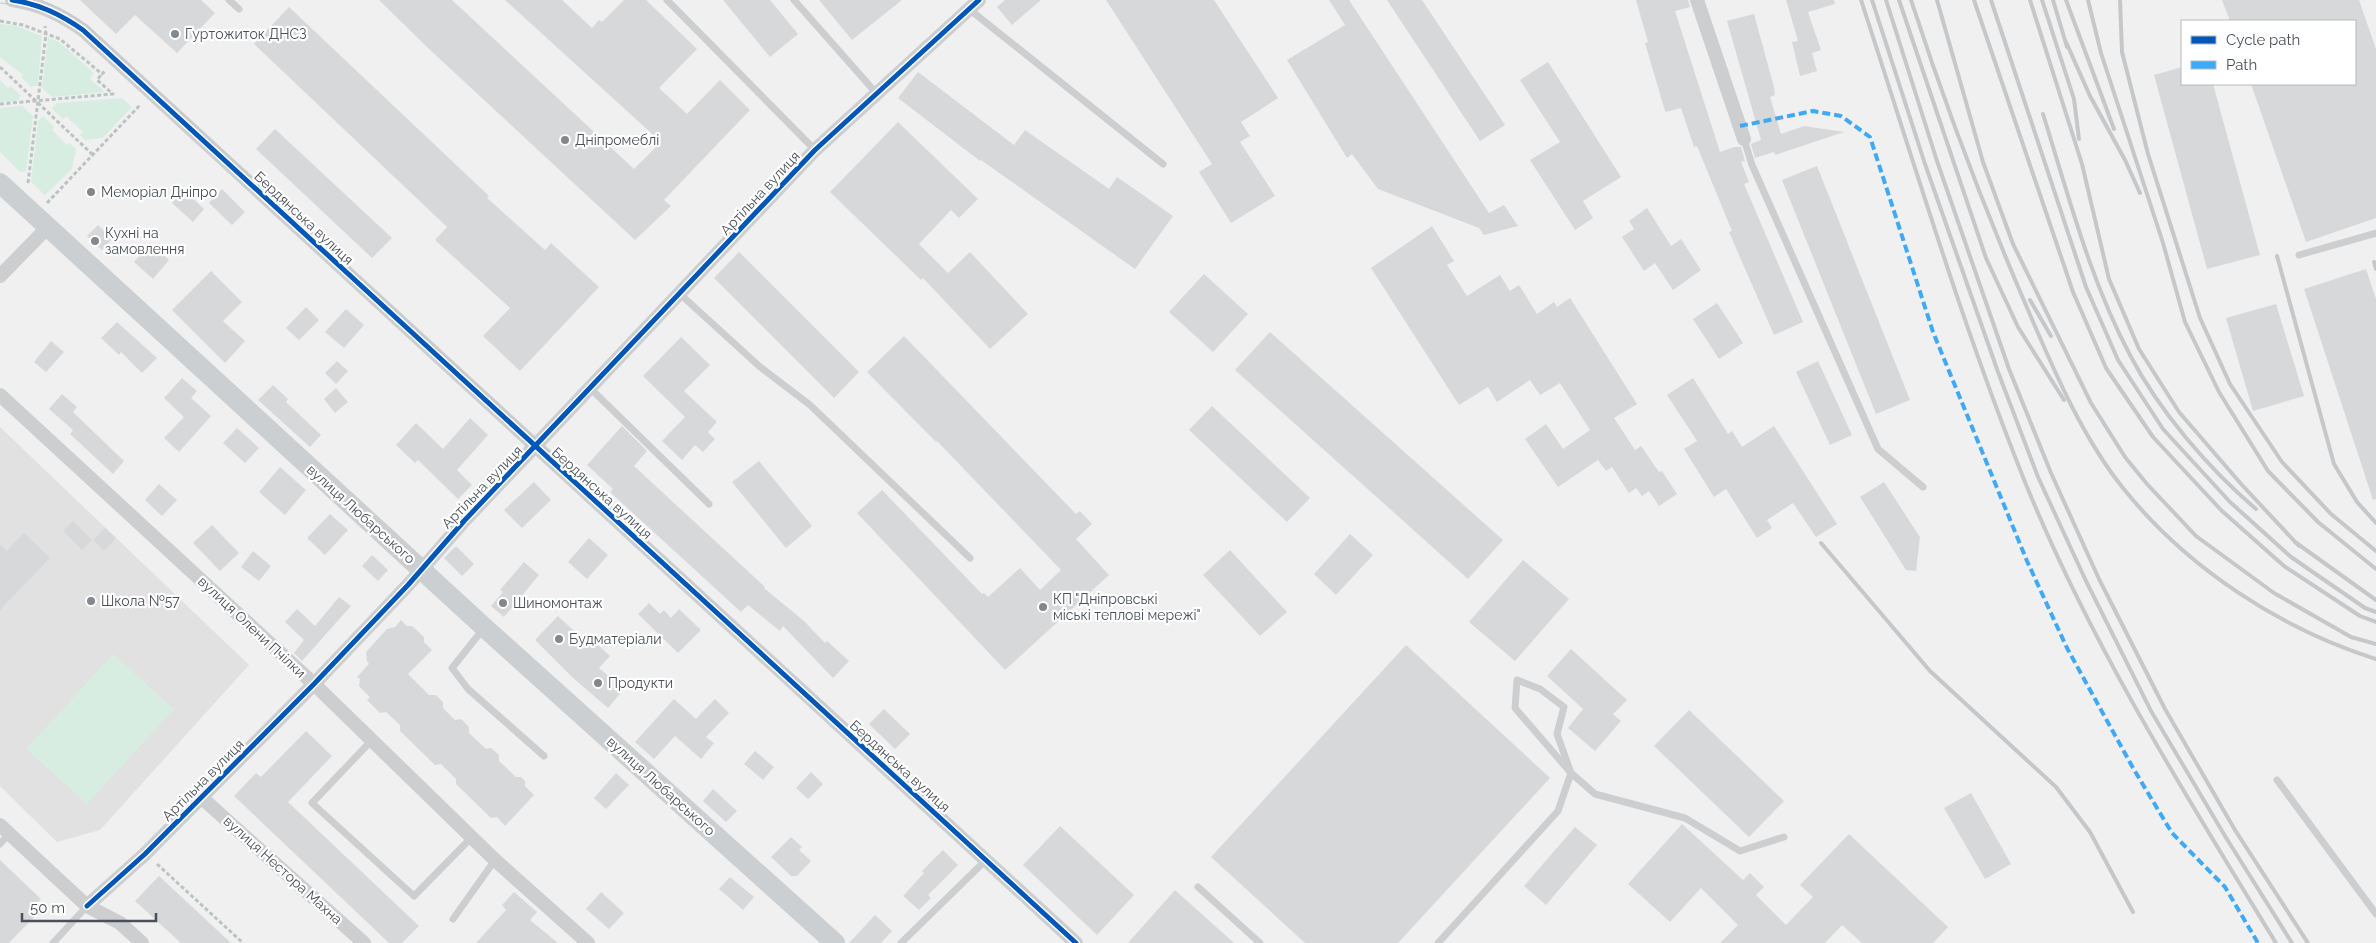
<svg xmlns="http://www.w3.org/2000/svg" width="2376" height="943" viewBox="0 0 2376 943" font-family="Raleway,sans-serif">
<rect width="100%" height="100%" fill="#f0f0f0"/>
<!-- education -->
<path fill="#e2e1e1" d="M 0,427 L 249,665 L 100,830 L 57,842 L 0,786 Z"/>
<!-- green -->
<path fill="#d7ede1" d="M 0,24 L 17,26 L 42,36 L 38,85 L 31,87 L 21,77 L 23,75 L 0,57 Z
M 48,38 L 59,42 L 94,73 L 90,79 L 105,92 L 52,97 L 42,88 Z
M 0,80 L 8,88 L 11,86 L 21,96 L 17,101 L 0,102 Z
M 122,98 L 132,107 L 103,138 L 85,140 L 80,135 L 83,132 L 66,116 L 63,119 L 52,109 L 57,103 Z
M 22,106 L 33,116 L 26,171 L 20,172 L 0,152 L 0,108 Z
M 43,116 L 54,127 L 52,130 L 67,145 L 70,143 L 76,149 L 72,169 L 45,195 L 31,182 L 38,121 Z
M 113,654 L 174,709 L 87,804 L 26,749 Z"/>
<!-- building -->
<path fill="#d7d8da" d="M 80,0 L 201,0 L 215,13 L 177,53 L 135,15 L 116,34 Z
M 379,0 L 452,0 L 634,169 L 661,142 L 505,0 L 562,0 L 592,28 L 599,20 L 602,22 L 624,0 L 646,0 L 697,49 L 659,88 L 687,114 L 720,80 L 750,110 L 664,200 L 671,206 L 635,240 L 428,48 Z
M 723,0 L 770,0 L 798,34 L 770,57 Z
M 819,0 L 902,0 L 852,40 Z
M 1005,0 L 1041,0 L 1012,25 L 997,7 Z
M 1106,0 L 1214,0 L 1278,98 L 1241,122 L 1250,136 L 1240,142 L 1275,196 L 1231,223 L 1199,172 L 1212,164 Z
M 1329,0 L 1349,0 L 1489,213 L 1504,205 L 1518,226 L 1484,235 L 1479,228 L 1378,189 L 1352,154 L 1347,158 L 1287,60 L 1345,25 Z
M 1387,0 L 1422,0 L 1505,125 L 1480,141 Z
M 1636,0 L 1688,0 L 1690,7 L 1675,11 L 1720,152 L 1734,147 L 1741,147 L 1745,161 L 1741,162 L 1749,182 L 1744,184 L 1803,322 L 1774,335 L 1729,232 L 1732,231 L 1697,146 L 1694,147 L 1681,108 L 1666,112 L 1665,111 L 1645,43 L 1648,42 Z
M 1786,0 L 1834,0 L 1835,4 L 1808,12 L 1821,50 L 1812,53 L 1817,71 L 1800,76 L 1792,42 L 1798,41 Z
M 2222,0 L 2359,0 L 2376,49 L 2376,218 L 2306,242 L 2251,84 L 2355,84 L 2355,21 L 2230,21 Z
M 289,7 L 489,196 L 487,198 L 545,250 L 551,243 L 599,287 L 520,371 L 483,336 L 510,308 L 435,240 L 447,227 L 254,44 Z
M 1754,14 L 1774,87 L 1775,95 L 1770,97 L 1781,134 L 1804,126 L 1844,132 L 1775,155 L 1774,152 L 1755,158 L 1751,144 L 1761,140 L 1727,21 Z
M 1548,62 L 1621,177 L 1583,201 L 1593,218 L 1575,230 L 1530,160 L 1560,142 L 1520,80 Z
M 2182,67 L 2182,84 L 2213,84 L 2260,255 L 2207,269 L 2154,75 Z
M 918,72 L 1014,145 L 1025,130 L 1109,189 L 1117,177 L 1173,216 L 1135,269 L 981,160 L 980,161 L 898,98 Z
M 898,122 L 978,199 L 959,218 L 951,210 L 919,244 L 948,273 L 970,252 L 1028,314 L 990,349 L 923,278 L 921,280 L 830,192 Z
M 275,129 L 392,238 L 372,258 L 256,149 Z
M 1817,166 L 1910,400 L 1876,414 L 1782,180 Z
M 222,189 L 245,212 L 232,225 L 209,203 Z
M 184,190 L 204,209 L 193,222 L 172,203 Z
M 1647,208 L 1671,246 L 1681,239 L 1701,270 L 1673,290 L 1655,263 L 1644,271 L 1622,237 L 1634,229 L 1629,221 Z
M 98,225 L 112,239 L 102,250 L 87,236 Z
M 1432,226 L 1454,261 L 1447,265 L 1467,296 L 1500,275 L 1510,291 L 1519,285 L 1537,314 L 1554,302 L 1557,307 L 1570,298 L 1637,404 L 1614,418 L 1635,450 L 1641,446 L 1659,472 L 1662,471 L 1677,494 L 1659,506 L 1649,491 L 1642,496 L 1636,488 L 1629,493 L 1612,467 L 1606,471 L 1598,460 L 1558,487 L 1525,439 L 1546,424 L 1563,449 L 1590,430 L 1560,383 L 1540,395 L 1530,380 L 1497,402 L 1488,387 L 1459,405 L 1371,268 Z
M 150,243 L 169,260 L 153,279 L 134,262 Z
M 739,252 L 859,372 L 834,398 L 714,278 Z
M 2366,269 L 2376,299 L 2376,499 L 2373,500 L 2304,289 Z
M 211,271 L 242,302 L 223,321 L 245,341 L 225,363 L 172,310 Z
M 1204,274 L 1248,314 L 1213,352 L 1169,312 Z
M 1717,303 L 1743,343 L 1719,359 L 1693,319 Z
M 2276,304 L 2304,396 L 2253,411 L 2226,318 Z
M 306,307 L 319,320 L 299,340 L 286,328 Z
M 346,309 L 364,325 L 344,348 L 325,332 Z
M 117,322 L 157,358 L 142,373 L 121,352 L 119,355 L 101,338 Z
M 1270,332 L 1503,540 L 1468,579 L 1235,370 Z
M 904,336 L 1076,514 L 1080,511 L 1092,524 L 1076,539 L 1109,575 L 1005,670 L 857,513 L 882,490 L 982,594 L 984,593 L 988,597 L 1020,568 L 1040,590 L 1061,570 L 937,441 L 936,442 L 867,372 Z
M 681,337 L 710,365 L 684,391 L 717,422 L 708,432 L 715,439 L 703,452 L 695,445 L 682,460 L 662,441 L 685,417 L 643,376 Z
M 51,341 L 64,352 L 46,372 L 34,362 Z
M 337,361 L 348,371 L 336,384 L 325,373 Z
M 1818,361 L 1852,435 L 1830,445 L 1796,372 Z
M 182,378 L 197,391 L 191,398 L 211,416 L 179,452 L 164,438 L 184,417 L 164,398 Z
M 1693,378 L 1728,434 L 1732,431 L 1742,447 L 1774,426 L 1837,524 L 1816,537 L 1793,503 L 1767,520 L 1772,528 L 1757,538 L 1726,489 L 1714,497 L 1684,449 L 1697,441 L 1667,395 Z
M 273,385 L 288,399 L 286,402 L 321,435 L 310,447 L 258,400 Z
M 336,388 L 348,402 L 335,413 L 324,399 Z
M 62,394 L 77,407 L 73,412 L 124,461 L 113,474 L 70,434 L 73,430 L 49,409 Z
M 1212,406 L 1310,498 L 1287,522 L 1189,430 Z
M 470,418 L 488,435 L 457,470 L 472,485 L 458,499 L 418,460 L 415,463 L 396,445 L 416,423 L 443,449 Z
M 622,426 L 647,451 L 634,466 L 765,587 L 764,588 L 804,621 L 825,643 L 827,641 L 849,661 L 833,678 L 783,626 L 780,631 L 748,605 L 741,612 L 610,492 L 613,489 L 587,465 Z
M 237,428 L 259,448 L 245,463 L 223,443 Z
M 759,461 L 812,526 L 786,548 L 732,482 Z
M 280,467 L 306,490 L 285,515 L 259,492 Z
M 534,482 L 551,500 L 522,528 L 504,510 Z
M 1884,482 L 1920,537 L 1916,571 L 1906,570 L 1860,497 Z
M 159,484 L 177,500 L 162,516 L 145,500 Z
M 330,514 L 348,530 L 325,555 L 307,538 Z
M 73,521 L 92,540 L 82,550 L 63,531 Z
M 212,525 L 239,553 L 220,571 L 193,543 Z
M 105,528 L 116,538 L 104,551 L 93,540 Z
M 24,533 L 50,558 L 0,610 L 0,544 L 7,551 Z
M 1350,534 L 1373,555 L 1336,595 L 1314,574 Z
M 589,538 L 608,555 L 587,579 L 568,562 Z
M 456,546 L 474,564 L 462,576 L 444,558 Z
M 1230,550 L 1287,612 L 1260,636 L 1203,575 Z
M 253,551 L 271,566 L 259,581 L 241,567 Z
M 372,555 L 388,570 L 378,581 L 362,566 Z
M 1523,560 L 1569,599 L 1515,661 L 1469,622 Z
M 524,562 L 539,575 L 504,617 L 491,606 L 503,592 L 500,590 Z
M 339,597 L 351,606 L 302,661 L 294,653 L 304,640 L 285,622 L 297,609 L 315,626 Z
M 649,603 L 660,614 L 664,610 L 671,618 L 679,609 L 701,630 L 678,653 L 638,614 Z
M 558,616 L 583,639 L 587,635 L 610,656 L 599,668 L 624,689 L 608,708 L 572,677 L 535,640 Z
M 401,620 L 407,626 L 412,626 L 424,637 L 424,642 L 432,650 L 408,674 L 429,695 L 436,695 L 443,702 L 443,708 L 455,720 L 461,719 L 469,727 L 469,733 L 486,749 L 491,748 L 499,755 L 499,761 L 516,777 L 521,777 L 525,781 L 525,786 L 534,795 L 505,826 L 497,817 L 491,818 L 456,784 L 456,779 L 441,764 L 435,765 L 400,731 L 400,725 L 386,712 L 380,713 L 367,700 L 370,697 L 359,686 L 360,679 L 357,677 L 369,664 L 367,661 L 366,652 L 387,629 L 395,627 Z
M 1406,645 L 1550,778 L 1398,943 L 1305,943 L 1211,857 Z
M 1571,649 L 1627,700 L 1613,714 L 1621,721 L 1595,751 L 1568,728 L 1583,709 L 1547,676 Z
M 674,699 L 696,719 L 715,699 L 729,713 L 706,737 L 714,743 L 701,759 L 675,736 L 654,759 L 635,742 Z
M 884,709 L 910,734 L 895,749 L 869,724 Z
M 1689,710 L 1784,801 L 1749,837 L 1654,746 Z
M 306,731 L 332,756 L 288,802 L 419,926 L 402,943 L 389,943 L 234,796 L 256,773 L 261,777 Z
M 755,751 L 774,767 L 763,780 L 744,764 Z
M 811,772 L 823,784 L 808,799 L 796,788 Z
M 616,773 L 629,785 L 606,809 L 594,798 Z
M 713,789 L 737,811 L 726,822 L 703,801 Z
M 1971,793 L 2011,864 L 1985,879 L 1944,808 Z
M 1682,824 L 1743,880 L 1750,873 L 1764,887 L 1756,895 L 1786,925 L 1813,897 L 1800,885 L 1849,834 L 1948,927 L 1933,943 L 1862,943 L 1842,925 L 1825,943 L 1720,943 L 1738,925 L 1701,888 L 1670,922 L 1628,884 Z
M 1060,826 L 1134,895 L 1097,935 L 1023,865 Z
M 1575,827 L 1597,845 L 1546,905 L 1524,886 Z
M 791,837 L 802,847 L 799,850 L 811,861 L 797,876 L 791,876 L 771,857 Z
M 943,850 L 958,865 L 928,895 L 931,898 L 919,910 L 903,896 L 924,873 L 922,871 Z
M 0,860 L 41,899 L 29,912 L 34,917 L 9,943 L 0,943 Z
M 159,876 L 231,943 L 181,943 L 135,901 Z
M 730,877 L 754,897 L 743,910 L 719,889 Z
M 1175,890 L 1234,943 L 1128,943 Z
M 514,892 L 537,912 L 530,920 L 558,943 L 476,943 L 506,910 L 502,905 Z
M 601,892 L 624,913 L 609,929 L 586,909 Z
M 875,915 L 892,931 L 881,943 L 849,943 Z"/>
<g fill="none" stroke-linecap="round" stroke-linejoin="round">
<!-- path -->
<path stroke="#bac4c1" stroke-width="3" stroke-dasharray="4 2.5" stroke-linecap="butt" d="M 0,21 L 23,25 L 60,39 L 102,74 L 105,71
M 0,67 L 93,155
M 0,104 L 113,94 L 97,80 L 102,74
M 28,183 L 46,34 L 45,26
M 47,203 L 141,104
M 157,864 L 243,943"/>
<!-- lane -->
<path stroke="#ccced0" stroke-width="7" d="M 229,0 L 239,9
M 667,0 L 815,150
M 794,0 L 877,94
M 969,9 L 1163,164
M 1744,139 L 1752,165 L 1878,449 L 1923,487
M 2299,255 L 2376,233
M 680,294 L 759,366 L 810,405 L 970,558
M 591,389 L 709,504
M 484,628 L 452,668 L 468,689 L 544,756
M 372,740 L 312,803 L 414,896 L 471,838
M 2277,780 L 2376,914
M 0,844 L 9,834
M 1198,887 L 1260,943
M 453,919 L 495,860
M 53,943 L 87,906
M 901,943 L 986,860
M 1438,943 L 1558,811 L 1571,773 L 1557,734 L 1564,707 L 1540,689 L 1517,680 L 1515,708 L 1571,773 L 1595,794 L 1685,818 L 1740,851 L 1784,837"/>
<!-- street -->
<path stroke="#ccced0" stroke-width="14" d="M 12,0 C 39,4 60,14 83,30 L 1076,943
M 1697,0 L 1744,139
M 0,276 L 48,227
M 0,395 L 314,684 L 495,860 L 588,943
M 202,798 L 364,943
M 0,825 L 87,906 L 120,923 L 142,943
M 87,906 L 145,854 L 314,684 L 408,585 L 464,521 L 815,150 L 979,0"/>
<!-- secondary -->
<path stroke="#cccfd1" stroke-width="20" d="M 0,183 L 485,628 L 835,943"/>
<!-- tram -->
<path stroke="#c6c7c9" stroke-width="1" d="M 41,0 L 64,11 L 86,25 L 1082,943
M 0,3 C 30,6 55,15 80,32 L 1070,943"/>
<!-- rail -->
<path stroke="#c6c7c9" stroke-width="4" d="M 1861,0 C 1914,162 1962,325 2025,482 C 2091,645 2185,794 2276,943
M 1872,0 L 1925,164 L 1998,372 L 2038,477 L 2086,581 L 2151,711 L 2225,836 L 2292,943
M 1886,0 L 1937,161 L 2009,369 L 2051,473 L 2099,579 L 2165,709 L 2235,830 L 2308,943
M 1899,0 L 1986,258 L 2018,327 L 2064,400
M 1911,0 C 1946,108 1986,213 2031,317 C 2056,375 2083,438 2123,488 C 2186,567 2280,629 2376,659
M 1937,0 L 1983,162 L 2013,244 L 2091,403 L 2125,457 L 2147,484 L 2196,536 L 2274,593 L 2351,637 L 2376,644
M 1974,0 L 2073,292 L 2106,368 L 2153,437 L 2222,511 L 2284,566 L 2360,616 L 2376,622
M 1991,0 L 2086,287 L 2118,360 L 2163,429 L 2230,502 L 2291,557 L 2365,608 L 2376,612
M 2030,0 L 2082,164 L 2109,279 L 2139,349 L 2179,412 L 2242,485 L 2299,546
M 2042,0 L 2074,99 L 2079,139
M 2053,0 L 2067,47
M 2066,0 L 2114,129
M 2088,0 L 2101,53 L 2163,243 L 2185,322 L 2219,392 L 2268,471 L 2318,522 L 2376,569
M 2120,0 L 2122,52 L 2148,154 L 2200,318 L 2230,384 L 2282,462 L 2331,514 L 2376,551
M 2066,42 L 2090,96 L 2125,160 L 2140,193
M 2043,114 C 2068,194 2090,280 2130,355 C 2159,411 2209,469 2256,509
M 2277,256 L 2334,464 L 2357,502 L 2376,523
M 2374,262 L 2376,269
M 2030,300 L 2051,336
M 2295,542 L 2376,600
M 1821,543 L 1930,671 L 2056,787 L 2090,832 L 2133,912"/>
<!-- quiet -->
<path stroke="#3fa9f5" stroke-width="4" stroke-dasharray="8 4" stroke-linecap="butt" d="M 1740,126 L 1813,111 L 1841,116 L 1870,137 L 1933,332 L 2027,561 L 2067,648 L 2133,768 L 2172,833 L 2225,887 L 2258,943"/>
<defs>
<path id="cycleway" d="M 12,0 C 39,4 60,14 83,30 L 1076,943
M 87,906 L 145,854 L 314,684 L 408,585 L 464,521 L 815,150 L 979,0"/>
</defs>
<!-- cycleway casing -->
<use href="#cycleway" stroke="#fff" stroke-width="8"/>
<!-- cycleway -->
<use href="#cycleway" stroke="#0057b8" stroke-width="5"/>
</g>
<!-- markers -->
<g fill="#83888e" stroke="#fff" stroke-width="2">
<circle cx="175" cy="34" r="5"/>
<circle cx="565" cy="140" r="5"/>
<circle cx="91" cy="192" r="5"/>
<circle cx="95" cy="241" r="5"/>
<circle cx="91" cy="601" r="5"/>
<circle cx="503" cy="603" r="5"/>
<circle cx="1043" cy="607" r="5"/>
<circle cx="559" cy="639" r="5"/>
<circle cx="598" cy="683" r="5"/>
</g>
<g text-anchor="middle" stroke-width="4.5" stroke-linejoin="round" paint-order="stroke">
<!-- poi labels -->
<g font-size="14" fill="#49505a" stroke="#fff" text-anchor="start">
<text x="185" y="39">Гуртожиток ДНСЗ</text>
<text x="575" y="145">Дніпромеблі</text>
<text x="101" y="197">Меморіал Дніпро</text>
<text x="105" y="238">Кухні на<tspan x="105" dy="16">замовлення</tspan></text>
<text x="1053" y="604">КП "Дніпровські<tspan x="1053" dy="16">міські теплові мережі"</tspan></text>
<text x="101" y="606">Школа №57</text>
<text x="513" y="608">Шиномонтаж</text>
<text x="569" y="644">Будматеріали</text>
<text x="608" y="688">Продукти</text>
</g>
<!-- street labels -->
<g font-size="14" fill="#49505a" stroke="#fff">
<text transform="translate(760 193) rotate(-47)" y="5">Артільна вулиця</text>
<text transform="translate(304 218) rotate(43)" y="5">Бердянська вулиця</text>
<text transform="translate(482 487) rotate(-46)" y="5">Артільна вулиця</text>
<text transform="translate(602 493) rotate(42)" y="5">Бердянська вулиця</text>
<text transform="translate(361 514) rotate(42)" y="5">вулиця Любарського</text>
<text transform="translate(252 627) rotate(43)" y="5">вулиця Олени Пчілки</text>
<text transform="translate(900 766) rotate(42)" y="5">Бердянська вулиця</text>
<text transform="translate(203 780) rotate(-45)" y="5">Артільна вулиця</text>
<text transform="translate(661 786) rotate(42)" y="5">вулиця Любарського</text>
<text transform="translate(283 870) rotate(42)" y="5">вулиця Нестора Махна</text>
</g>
</g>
<!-- legend -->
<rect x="2181" y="20" width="175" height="65" fill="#ffffff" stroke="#b6b9bd"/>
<rect x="2191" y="36" width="25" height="8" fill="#0057b8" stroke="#b6b9bd"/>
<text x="2226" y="45" font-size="15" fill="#49505a">Cycle path</text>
<rect x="2191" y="61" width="25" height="8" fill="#3fa9f5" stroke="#b6b9bd"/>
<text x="2226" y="70" font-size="15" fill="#49505a">Path</text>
<!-- scale -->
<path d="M22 913v8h134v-8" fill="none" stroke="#49505a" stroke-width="2.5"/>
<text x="30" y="913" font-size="15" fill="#49505a" stroke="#ffffff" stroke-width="4" paint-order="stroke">50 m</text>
</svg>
